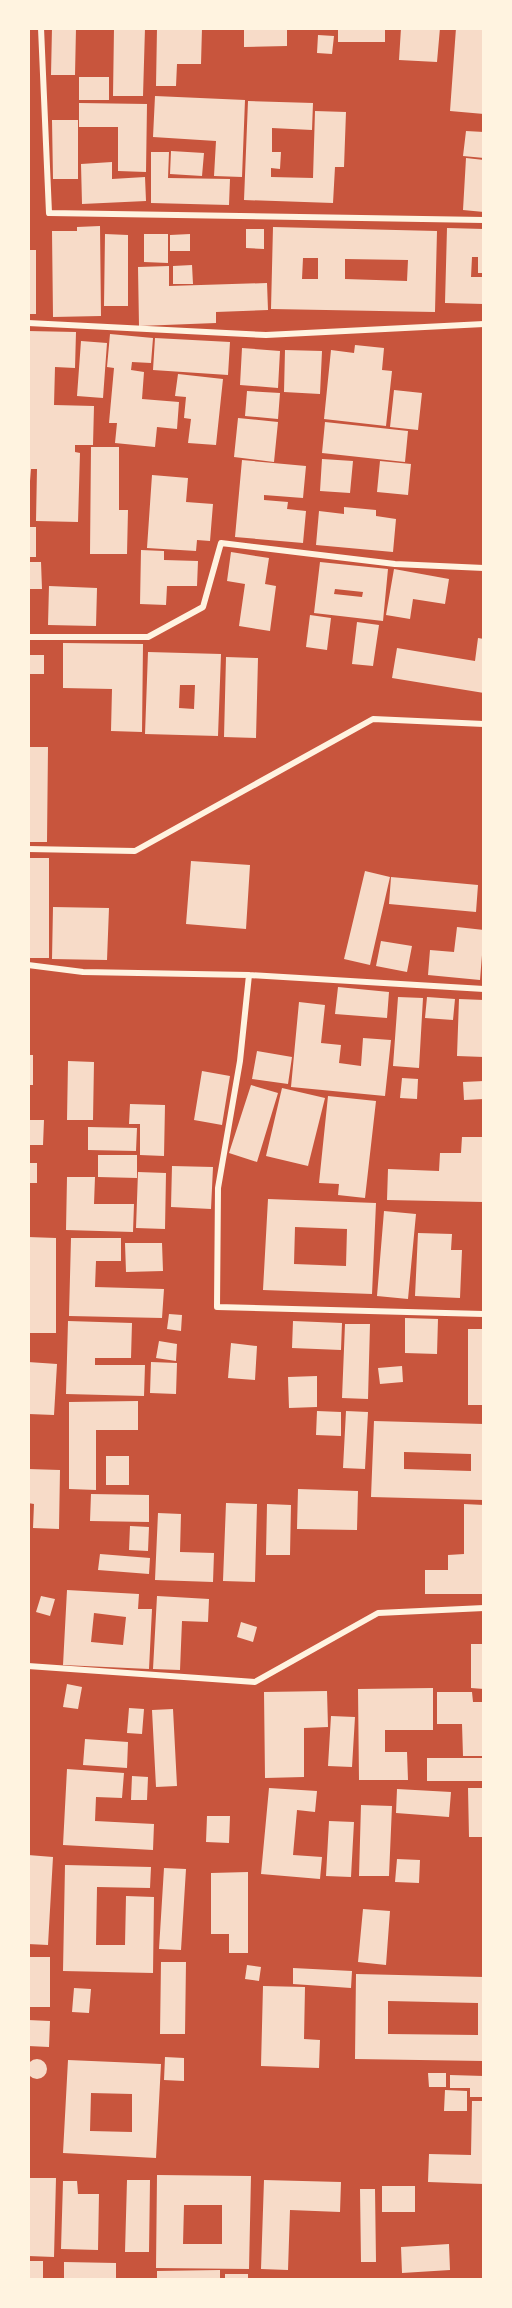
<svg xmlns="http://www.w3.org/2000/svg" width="512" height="2308" viewBox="0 0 512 2308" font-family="'DejaVu Sans',sans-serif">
<rect width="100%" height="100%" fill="#c8553d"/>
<!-- building -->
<path fill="#f7dbc8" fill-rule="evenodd" d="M 52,28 L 76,28 L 75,75 L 51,75 Z
M 114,28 L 145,28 L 143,96 L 113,96 Z
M 157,28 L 202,28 L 201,64 L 177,64 L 176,86 L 156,86 Z
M 244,28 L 287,28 L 287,46 L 244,47 Z
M 338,28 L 385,28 L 385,42 L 338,42 Z
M 401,28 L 440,28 L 437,62 L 399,60 Z
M 456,28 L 484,28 L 484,114 L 450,111 Z
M 318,35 L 334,36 L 332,54 L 317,53 Z
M 79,77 L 109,77 L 109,100 L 79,100 Z
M 155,96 L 245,100 L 242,177 L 214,176 L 216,141 L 153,137 Z
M 248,101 L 313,103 L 312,130 L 272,128 L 272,152 L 281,152 L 280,169 L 271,168 L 271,177 L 313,178 L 315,111 L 346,112 L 344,167 L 335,167 L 333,203 L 244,200 Z
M 79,103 L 147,104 L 146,172 L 118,171 L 118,127 L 79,127 Z
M 52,120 L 78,120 L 78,179 L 53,179 Z
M 466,131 L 484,132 L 484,158 L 463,156 Z
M 171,151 L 204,153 L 202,176 L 170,174 Z
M 151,152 L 169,152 L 168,178 L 230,179 L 229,205 L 151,203 Z
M 466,158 L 484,160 L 484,212 L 463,210 Z
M 112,162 L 112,179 L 145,177 L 146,201 L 82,204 L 81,164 Z
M 100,226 L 101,316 L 53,317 L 52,231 L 77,231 L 77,227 Z
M 273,227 L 437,231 L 435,312 L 271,309 ZM 303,258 L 318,258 L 318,279 L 302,279 ZM 345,259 L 408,260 L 407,281 L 345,279 Z
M 447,228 L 484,229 L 484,273 L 478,273 L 478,257 L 472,257 L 471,277 L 484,277 L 484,304 L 445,303 Z
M 246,229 L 264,229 L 264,249 L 246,248 Z
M 105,234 L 128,235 L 128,306 L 104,306 Z
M 144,234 L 168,234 L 168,263 L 144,262 Z
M 190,234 L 190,251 L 170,251 L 170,235 Z
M 28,250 L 36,250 L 36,314 L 28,314 Z
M 192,265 L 193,284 L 173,284 L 173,266 Z
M 169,266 L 169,286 L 267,283 L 268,310 L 216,312 L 216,323 L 139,326 L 138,267 Z
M 28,331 L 76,332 L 75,368 L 55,367 L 54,405 L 94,406 L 93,445 L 75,445 L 75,452 L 80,453 L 78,522 L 36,521 L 37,469 L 31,469 L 28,505 Z
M 110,334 L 153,338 L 151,363 L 132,362 L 131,370 L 144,372 L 142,399 L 179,402 L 177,429 L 157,427 L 155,447 L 115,443 L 117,423 L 109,423 L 114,368 L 107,367 Z
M 155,338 L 230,342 L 228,375 L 153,370 Z
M 81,341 L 107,343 L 103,398 L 77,396 Z
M 355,345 L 384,348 L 382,370 L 392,371 L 386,426 L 324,419 L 331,350 L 354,353 Z
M 242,348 L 280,351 L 278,388 L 240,385 Z
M 285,350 L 322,351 L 320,394 L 284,392 Z
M 178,374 L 223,379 L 216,445 L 188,443 L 191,419 L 184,418 L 186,397 L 175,396 Z
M 394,390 L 422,393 L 418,430 L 390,427 Z
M 247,391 L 280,393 L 278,419 L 245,416 Z
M 238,418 L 278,422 L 274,462 L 234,457 Z
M 325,422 L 408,431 L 405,462 L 322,453 Z
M 91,447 L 119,447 L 119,510 L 128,510 L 127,554 L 90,554 Z
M 322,459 L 353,461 L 350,493 L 320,491 Z
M 242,460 L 306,466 L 303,498 L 264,495 L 264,500 L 288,502 L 287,509 L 306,511 L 303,543 L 235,537 Z
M 380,461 L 411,464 L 408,495 L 377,492 Z
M 152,475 L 188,478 L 186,502 L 213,504 L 210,541 L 197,540 L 196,551 L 147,548 Z
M 344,507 L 376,510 L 376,516 L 396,519 L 393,552 L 316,545 L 319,511 L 344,514 Z
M 28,527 L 36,527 L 36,557 L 28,557 Z
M 141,550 L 164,551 L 164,560 L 198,561 L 197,586 L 167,586 L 166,605 L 140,604 Z
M 231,552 L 269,558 L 265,584 L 276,586 L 270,631 L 239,626 L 245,584 L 227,581 Z
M 28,562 L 41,562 L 42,589 L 28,589 Z
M 320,562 L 388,569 L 383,621 L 314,613 ZM 335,589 L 363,592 L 362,597 L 334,594 Z
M 394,569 L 449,579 L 445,604 L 413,599 L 410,619 L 386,615 Z
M 49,586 L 97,588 L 96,626 L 48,625 Z
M 310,615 L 331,618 L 327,650 L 306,647 Z
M 357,622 L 379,625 L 373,666 L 352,664 Z
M 478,638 L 484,639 L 484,693 L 392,678 L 397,648 L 475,661 Z
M 63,643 L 143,644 L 142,732 L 111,731 L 112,689 L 63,688 Z
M 148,652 L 221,654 L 218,736 L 145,734 ZM 180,685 L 195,685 L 194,709 L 179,708 Z
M 28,655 L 44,655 L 44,674 L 28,674 Z
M 226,657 L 258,658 L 256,738 L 224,737 Z
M 28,747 L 48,747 L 47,842 L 28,842 Z
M 28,858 L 49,858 L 49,958 L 28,958 Z
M 191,861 L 250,865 L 246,929 L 186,924 Z
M 365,871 L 390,877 L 370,965 L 344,959 Z
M 391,877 L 478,885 L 476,912 L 389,904 Z
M 53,907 L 109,908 L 107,960 L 52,959 Z
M 457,927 L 484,930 L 480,980 L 428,975 L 430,950 L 454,952 Z
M 381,941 L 412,946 L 407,972 L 376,966 Z
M 338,987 L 389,992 L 387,1018 L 335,1014 Z
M 398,997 L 423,998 L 419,1068 L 393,1066 Z
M 427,997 L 455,999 L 453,1020 L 425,1018 Z
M 459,999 L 484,1000 L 484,1057 L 457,1056 Z
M 299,1002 L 325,1005 L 321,1043 L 341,1045 L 339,1063 L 361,1066 L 363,1038 L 391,1040 L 385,1096 L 291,1087 Z
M 257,1051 L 292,1057 L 288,1084 L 252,1079 Z
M 28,1055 L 33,1055 L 33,1085 L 28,1085 Z
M 68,1061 L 94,1062 L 93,1120 L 67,1120 Z
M 202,1071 L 230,1076 L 222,1125 L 194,1120 Z
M 402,1078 L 418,1079 L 417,1099 L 400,1098 Z
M 484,1081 L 484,1099 L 464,1100 L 463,1082 Z
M 251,1085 L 278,1093 L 257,1162 L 229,1153 Z
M 282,1088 L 325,1098 L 308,1166 L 266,1156 Z
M 328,1096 L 376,1101 L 365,1198 L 338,1195 L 339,1184 L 319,1183 Z
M 130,1104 L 165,1105 L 164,1156 L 140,1155 L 140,1124 L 129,1124 Z
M 28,1120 L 44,1120 L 43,1145 L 28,1145 Z
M 88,1127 L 137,1128 L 136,1151 L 88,1150 Z
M 462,1137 L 484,1137 L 484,1202 L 387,1200 L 388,1169 L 439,1171 L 440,1153 L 461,1153 Z
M 98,1155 L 137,1155 L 137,1178 L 98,1177 Z
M 28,1163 L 37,1163 L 37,1183 L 28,1183 Z
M 172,1166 L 213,1167 L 211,1209 L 171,1207 Z
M 138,1172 L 166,1173 L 165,1229 L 136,1228 Z
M 67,1177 L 95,1177 L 94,1204 L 134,1204 L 133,1232 L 66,1230 Z
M 268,1199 L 376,1203 L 372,1294 L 263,1290 ZM 295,1227 L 347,1229 L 346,1266 L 294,1264 Z
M 384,1211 L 416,1214 L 408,1299 L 377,1296 Z
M 418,1233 L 452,1234 L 451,1250 L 462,1250 L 460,1298 L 415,1296 Z
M 28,1237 L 56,1238 L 56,1333 L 30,1333 Z
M 71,1238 L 121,1238 L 121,1261 L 96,1261 L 95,1287 L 164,1289 L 162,1318 L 69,1316 Z
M 125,1243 L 162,1243 L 163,1271 L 126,1272 Z
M 169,1314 L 182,1315 L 181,1331 L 167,1329 Z
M 405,1318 L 438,1319 L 437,1354 L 405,1353 Z
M 68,1321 L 132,1323 L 131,1358 L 95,1358 L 95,1365 L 145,1365 L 144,1396 L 66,1394 Z
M 293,1321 L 342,1323 L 341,1350 L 292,1348 Z
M 345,1324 L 370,1324 L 368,1399 L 342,1398 Z
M 468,1329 L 484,1329 L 484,1405 L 468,1405 Z
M 159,1341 L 177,1344 L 176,1361 L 156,1358 Z
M 231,1343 L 257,1346 L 255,1380 L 228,1378 Z
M 28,1362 L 57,1364 L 54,1415 L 29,1414 Z
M 151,1362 L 177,1363 L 176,1394 L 150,1393 Z
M 402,1366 L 403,1382 L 380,1384 L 378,1368 Z
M 317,1376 L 317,1407 L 289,1408 L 288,1377 Z
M 138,1401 L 138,1430 L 96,1430 L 96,1490 L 69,1489 L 69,1402 Z
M 317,1411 L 341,1412 L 341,1436 L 316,1435 Z
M 346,1411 L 368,1412 L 365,1469 L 343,1468 Z
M 374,1421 L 484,1424 L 484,1500 L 371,1497 ZM 404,1452 L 471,1454 L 471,1471 L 404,1469 Z
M 106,1456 L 129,1456 L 129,1485 L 106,1485 Z
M 28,1469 L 60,1470 L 59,1529 L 33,1528 L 34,1504 L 28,1503 Z
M 298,1489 L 358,1491 L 357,1530 L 297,1529 Z
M 91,1494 L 149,1495 L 149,1522 L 90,1521 Z
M 226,1503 L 257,1504 L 255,1582 L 223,1581 Z
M 267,1504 L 291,1505 L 290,1555 L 266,1555 Z
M 464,1504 L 484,1505 L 484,1594 L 425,1594 L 425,1570 L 448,1570 L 448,1555 L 464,1554 Z
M 158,1513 L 181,1514 L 180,1552 L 214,1553 L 213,1582 L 155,1580 Z
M 130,1526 L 149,1527 L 148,1551 L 129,1550 Z
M 100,1554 L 150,1558 L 149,1574 L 98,1570 Z
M 67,1590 L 139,1594 L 138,1609 L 152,1609 L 149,1669 L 63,1665 ZM 94,1613 L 126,1617 L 123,1645 L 91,1642 Z
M 41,1596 L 55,1599 L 50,1616 L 36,1612 Z
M 157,1596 L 209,1599 L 208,1622 L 182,1621 L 180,1670 L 153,1669 Z
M 241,1622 L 257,1627 L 253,1642 L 237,1637 Z
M 471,1644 L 484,1644 L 484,1689 L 471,1688 Z
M 67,1684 L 82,1687 L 78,1709 L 63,1707 Z
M 433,1688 L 433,1730 L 385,1730 L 385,1752 L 407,1752 L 408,1780 L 359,1780 L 358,1689 Z
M 327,1691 L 328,1727 L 304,1728 L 304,1777 L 265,1778 L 264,1692 Z
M 437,1692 L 472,1692 L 473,1702 L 484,1702 L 484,1756 L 463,1756 L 462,1724 L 437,1724 Z
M 129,1708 L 144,1709 L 142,1734 L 127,1733 Z
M 173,1709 L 177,1786 L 156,1787 L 152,1710 Z
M 331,1716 L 355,1717 L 352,1767 L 328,1766 Z
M 85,1739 L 128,1742 L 127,1768 L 83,1765 Z
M 427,1758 L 484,1758 L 484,1781 L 427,1781 Z
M 67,1769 L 124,1773 L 122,1798 L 96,1797 L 95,1821 L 154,1824 L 153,1850 L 63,1845 Z
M 132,1776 L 148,1777 L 147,1800 L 131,1800 Z
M 269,1788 L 317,1791 L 315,1812 L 297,1810 L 293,1855 L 322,1857 L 320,1879 L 261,1874 Z
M 468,1788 L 484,1788 L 484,1837 L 469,1837 Z
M 397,1789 L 451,1792 L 449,1817 L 396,1813 Z
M 361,1805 L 392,1806 L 389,1876 L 359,1876 Z
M 207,1816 L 230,1816 L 229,1843 L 206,1842 Z
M 329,1821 L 354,1822 L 351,1877 L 326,1876 Z
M 28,1855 L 53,1857 L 48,1945 L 28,1944 Z
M 397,1859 L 420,1860 L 419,1883 L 395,1882 Z
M 65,1865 L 151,1867 L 150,1888 L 97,1887 L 96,1945 L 125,1945 L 126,1896 L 154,1897 L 153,1973 L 63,1971 Z
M 164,1868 L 186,1869 L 181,1950 L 159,1949 Z
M 248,1872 L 248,1953 L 229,1953 L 229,1934 L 211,1934 L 211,1873 Z
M 363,1909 L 390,1911 L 386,1965 L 358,1962 Z
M 28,1957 L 50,1957 L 50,2007 L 28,2007 Z
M 161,1962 L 186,1962 L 185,2034 L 160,2034 Z
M 247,1965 L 261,1967 L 259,1981 L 245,1979 Z
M 293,1968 L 352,1971 L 351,1988 L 293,1984 Z
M 356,1974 L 484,1977 L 484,2061 L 355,2059 ZM 388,2001 L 478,2003 L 478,2035 L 388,2034 Z
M 263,1986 L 305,1987 L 304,2039 L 320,2040 L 319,2068 L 261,2066 Z
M 74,1988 L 91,1989 L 89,2013 L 72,2012 Z
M 28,2020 L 50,2021 L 49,2047 L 28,2046 Z
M 165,2057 L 184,2058 L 184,2081 L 164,2080 Z
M27 2069a10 10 0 1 1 20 0a10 10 0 1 1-20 0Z
M 68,2060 L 161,2064 L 156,2158 L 63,2153 ZM 91,2093 L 132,2094 L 132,2132 L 90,2131 Z
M 428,2073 L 446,2073 L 446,2087 L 429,2087 Z
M 450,2075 L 484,2076 L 484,2097 L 470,2097 L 470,2088 L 450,2088 Z
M 445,2090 L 467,2091 L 467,2111 L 444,2111 Z
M 472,2101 L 484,2101 L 484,2184 L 428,2182 L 429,2154 L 471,2155 Z
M 157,2175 L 251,2176 L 249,2269 L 156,2268 ZM 184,2205 L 222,2205 L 222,2244 L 183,2244 Z
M 28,2178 L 56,2178 L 54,2257 L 28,2256 Z
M 127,2180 L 150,2180 L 149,2252 L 125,2252 Z
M 264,2180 L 341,2182 L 340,2212 L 290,2210 L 288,2270 L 261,2269 Z
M 63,2181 L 77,2181 L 78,2194 L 99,2194 L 98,2250 L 61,2249 Z
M 382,2186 L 415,2186 L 415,2212 L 382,2212 Z
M 360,2189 L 375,2189 L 376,2262 L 361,2262 Z
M 449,2244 L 450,2270 L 402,2273 L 401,2247 Z
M 28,2261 L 43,2261 L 43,2280 L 28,2280 Z
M 64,2262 L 116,2263 L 116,2280 L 64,2280 Z
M 220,2270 L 220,2280 L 157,2280 L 157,2271 Z
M 225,2274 L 248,2274 L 248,2280 L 225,2280 Z"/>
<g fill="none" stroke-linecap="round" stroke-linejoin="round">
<!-- minor -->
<path stroke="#fff3e0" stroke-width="6" d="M 41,28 L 49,213 L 484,220
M 28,323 L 266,335 L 484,324
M 28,637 L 148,637 L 203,607 L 221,543 L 395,564 L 484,568
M 28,849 L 135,851 L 373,719 L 484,724
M 28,965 L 83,972 L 249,975 L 484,989
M 249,975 L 240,1061 L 218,1188 L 217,1307 L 484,1314
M 28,1666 L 255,1682 L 378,1613 L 484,1608"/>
</g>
<!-- border -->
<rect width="512" height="2308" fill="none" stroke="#fff3e0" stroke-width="60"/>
</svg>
